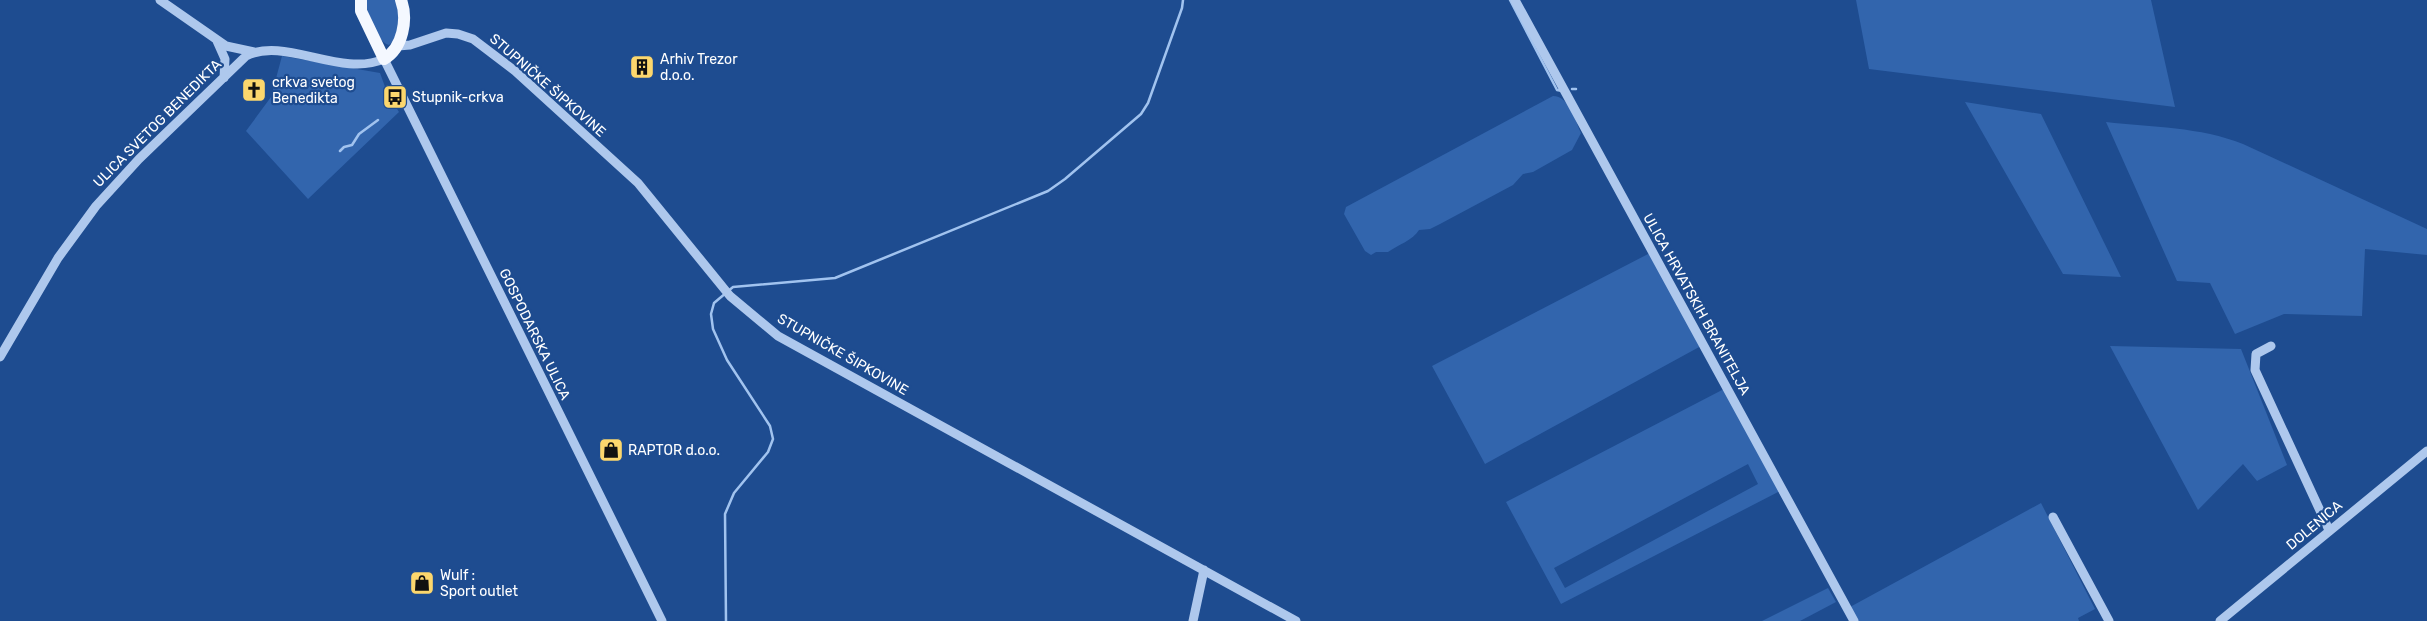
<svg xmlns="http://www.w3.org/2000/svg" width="2427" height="621" viewBox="0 0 2427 621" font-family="Rubik,sans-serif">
<rect width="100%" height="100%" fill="#1e4c90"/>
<!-- green -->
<path fill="#3265ad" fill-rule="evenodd" d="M 366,0 L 396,0 C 400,15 401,34 389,45 C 377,42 365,11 366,0 Z
M 1856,0 L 2151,0 L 2175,107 L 1869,69 Z
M 282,56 L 380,73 L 388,95 L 399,112 L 308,199 L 246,131 L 271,97 Z
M 1553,96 C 1569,96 1575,120 1581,133 L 1572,150 L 1533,172 L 1523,174 L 1513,185 L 1440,224 L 1430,229 L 1419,230 C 1413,240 1398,245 1388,252 L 1376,252 L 1371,255 L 1365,251 L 1344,214 L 1346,207 Z
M 1965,102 L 2041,114 L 2121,277 L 2063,274 Z
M 2106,122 C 2151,127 2201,127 2243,144 L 2427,229 L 2427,255 L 2365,249 L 2362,316 L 2284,314 L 2235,334 L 2210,283 L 2177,281 Z
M 1650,253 L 1701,346 L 1485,464 L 1432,366 Z
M 2110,346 L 2241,349 L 2287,465 L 2257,481 L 2243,464 L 2198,510 Z
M 1724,389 L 1780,491 L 1561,604 L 1506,502 ZM 1748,464 L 1758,484 L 1565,588 L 1554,568 Z
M 2041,503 L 2095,609 L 2078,618 L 2079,621 L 1858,621 L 1850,607 Z
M 1828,588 L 1836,602 L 1800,621 L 1762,621 Z"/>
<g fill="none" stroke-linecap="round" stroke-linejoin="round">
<!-- stream -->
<path stroke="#a1c3ef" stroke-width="2.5" d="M 1510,0 L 1557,90 L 1562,91
M 1572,89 L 1576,89
M 340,151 L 344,147 L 352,145 L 359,134 L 378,120
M 726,621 L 725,514 L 734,493 L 768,452 L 773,439 L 770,426 L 727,360 L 713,329 L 711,314 L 714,303 L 733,287 L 835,278 L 1048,191 L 1065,179 L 1141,114 L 1148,103 L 1182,8 L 1183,0"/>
<!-- minor -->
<path stroke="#aec8ed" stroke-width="9" d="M 160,0 L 226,46 L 254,52
M 1515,0 L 1854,621
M 217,41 L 225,59 L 224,78
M 398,46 L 410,45 L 446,33 L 458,34 L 473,39 L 515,71 L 638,183 L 730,296 L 778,336 L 1296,621
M 2271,346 L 2256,354 L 2255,370 L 2329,530
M 0,357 L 58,258 L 96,206 L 139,159 L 246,56 C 284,36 341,78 384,59 L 662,621
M 2053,517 L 2109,621
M 1193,621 L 1204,570
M 2220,621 L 2427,451"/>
<!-- major -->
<path stroke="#f4f8ff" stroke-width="12" d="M 361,0 L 361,11 L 384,59 C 403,48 408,19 401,0"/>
</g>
<!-- icons -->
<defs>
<symbol id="building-square" viewBox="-11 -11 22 22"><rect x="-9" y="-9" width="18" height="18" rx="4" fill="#fcd76d" stroke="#1e4c90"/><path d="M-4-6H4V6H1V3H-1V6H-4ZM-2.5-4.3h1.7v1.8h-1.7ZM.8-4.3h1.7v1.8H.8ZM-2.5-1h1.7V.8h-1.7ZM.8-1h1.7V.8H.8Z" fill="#111"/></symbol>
<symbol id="church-square" viewBox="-11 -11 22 22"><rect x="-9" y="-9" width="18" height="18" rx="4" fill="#fcd76d" stroke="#1e4c90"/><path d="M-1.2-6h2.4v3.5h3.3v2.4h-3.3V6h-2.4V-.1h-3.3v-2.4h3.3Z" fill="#111"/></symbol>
<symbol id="bus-square" viewBox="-11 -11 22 22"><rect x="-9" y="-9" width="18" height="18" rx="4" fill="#fcd76d" stroke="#1e4c90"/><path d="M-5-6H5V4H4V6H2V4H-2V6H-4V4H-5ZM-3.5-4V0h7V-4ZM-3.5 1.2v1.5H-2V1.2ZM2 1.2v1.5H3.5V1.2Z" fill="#111"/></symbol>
<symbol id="shop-square" viewBox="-11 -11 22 22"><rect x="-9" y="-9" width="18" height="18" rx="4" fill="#fcd76d" stroke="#1e4c90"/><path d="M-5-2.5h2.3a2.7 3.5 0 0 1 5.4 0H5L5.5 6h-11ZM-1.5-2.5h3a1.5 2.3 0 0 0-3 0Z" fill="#111"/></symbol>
</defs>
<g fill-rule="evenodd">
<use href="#building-square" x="628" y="53" width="28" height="28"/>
<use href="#church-square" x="240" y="76" width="28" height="28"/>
<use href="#bus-square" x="381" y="83" width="28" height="28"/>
<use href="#shop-square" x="597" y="436" width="28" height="28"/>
<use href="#shop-square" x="408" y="569" width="28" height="28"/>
</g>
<g text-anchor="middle" stroke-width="4.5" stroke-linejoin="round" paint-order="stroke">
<!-- poi labels -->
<g font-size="14" fill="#fff" stroke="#1e4c90" text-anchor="start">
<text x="660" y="64">Arhiv Trezor<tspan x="660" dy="16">d.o.o.</tspan></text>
<text x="272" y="87">crkva svetog<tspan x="272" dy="16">Benedikta</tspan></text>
<text x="412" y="102">Stupnik-crkva</text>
<text x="628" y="455">RAPTOR d.o.o.</text>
<text x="440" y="580">Wulf :<tspan x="440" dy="16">Sport outlet</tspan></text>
</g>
<!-- street labels -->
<g font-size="14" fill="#fff" stroke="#1e4c90">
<text transform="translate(548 85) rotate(41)" y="5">STUPNIČKE ŠIPKOVINE</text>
<text transform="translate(157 123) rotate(-45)" y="5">ULICA SVETOG BENEDIKTA</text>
<text transform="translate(1697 304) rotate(61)" y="5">ULICA HRVATSKIH BRANITELJA</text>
<text transform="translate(535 334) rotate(64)" y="5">GOSPODARSKA ULICA</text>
<text transform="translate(843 354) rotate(30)" y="5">STUPNIČKE ŠIPKOVINE</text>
<text transform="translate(2314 525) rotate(-40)" y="5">DOLENICA</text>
</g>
</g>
</svg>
